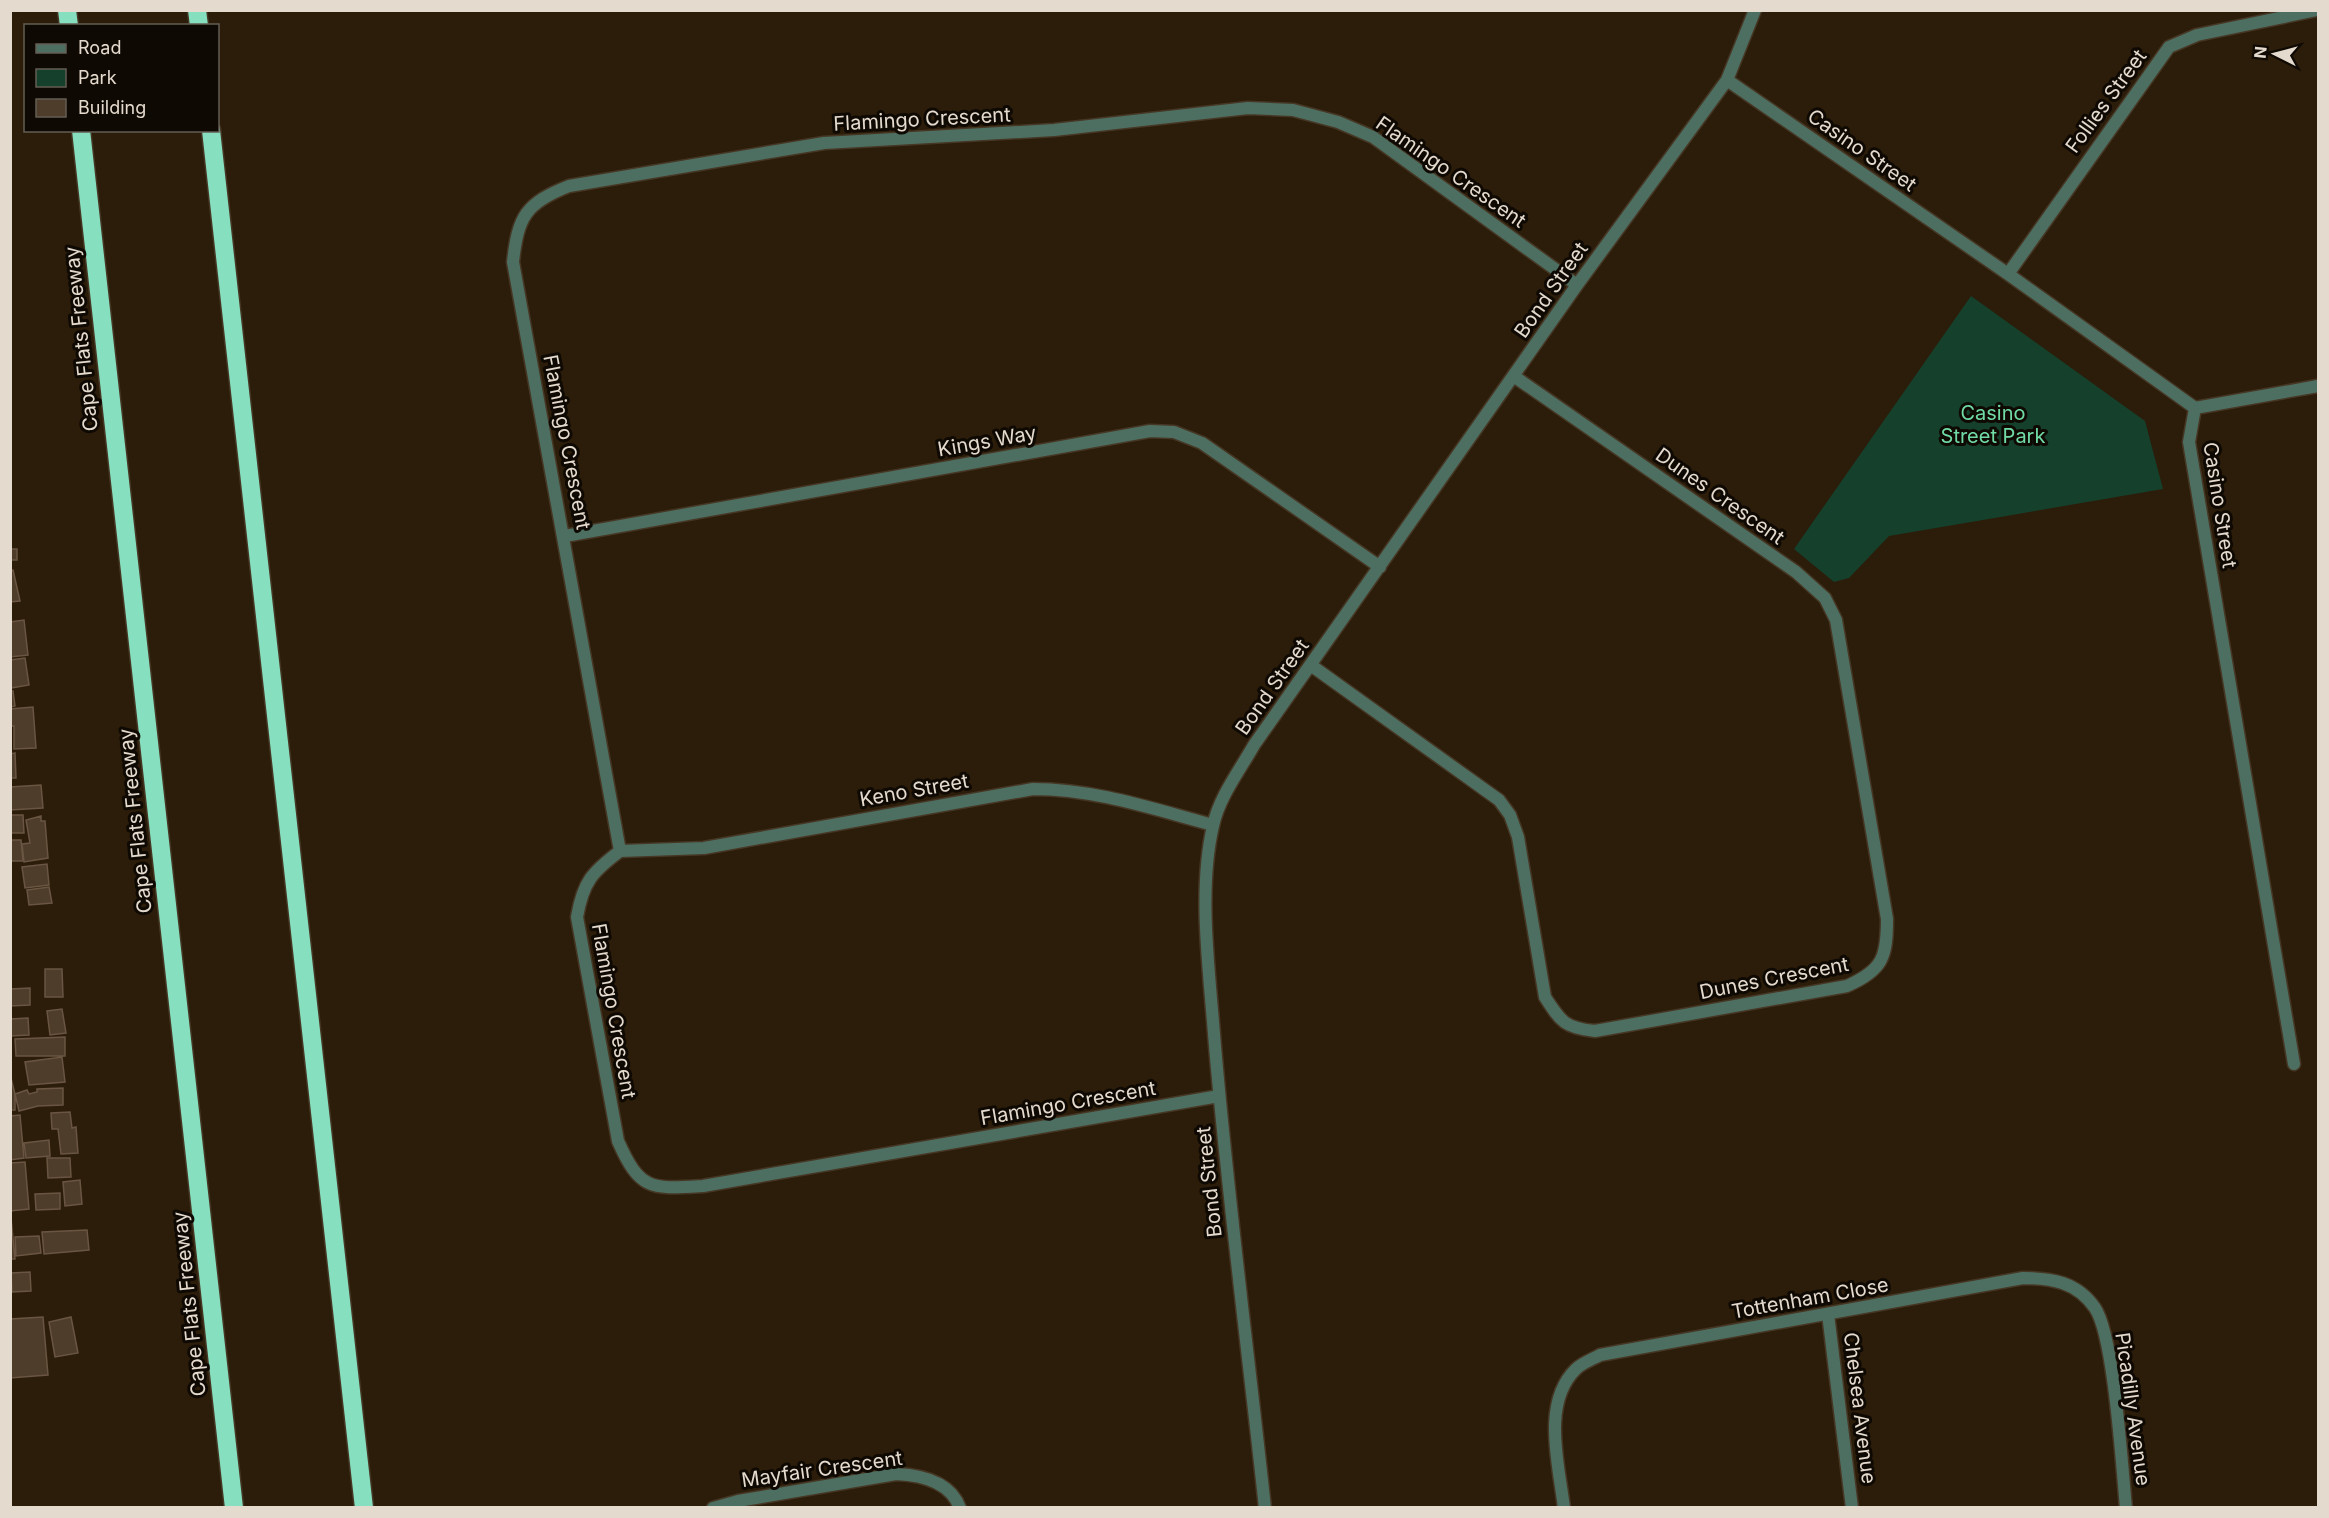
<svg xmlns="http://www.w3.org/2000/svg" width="2329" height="1518" viewBox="0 0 2329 1518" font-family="Inter,sans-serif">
<rect width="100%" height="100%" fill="#2c1d0a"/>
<!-- green -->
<path fill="#15402c" d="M 1971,296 L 2145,421 L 2163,489 L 1889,536 L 1849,578 L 1834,582 L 1794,549 Z"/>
<!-- building -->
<path fill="#4f3d2b" stroke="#695542" stroke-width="1.5" d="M 10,549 L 17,549 L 17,560 L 10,560 Z
M 13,570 L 20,601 L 10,602 L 10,571 Z
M 24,620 L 28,655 L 10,657 L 10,622 Z
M 25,658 L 29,685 L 11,688 L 10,660 Z
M 10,691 L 13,691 L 15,706 L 10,707 Z
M 33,707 L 36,748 L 14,749 L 14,726 L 10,726 L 10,709 Z
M 15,753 L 16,778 L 10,778 L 10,754 Z
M 41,785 L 43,808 L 10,810 L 10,787 Z
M 10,815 L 23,815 L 24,833 L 10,833 Z
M 41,816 L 41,821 L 45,821 L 48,858 L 24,862 L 22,844 L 30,843 L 26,820 Z
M 10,840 L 21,840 L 23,861 L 10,861 Z
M 47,864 L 49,885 L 25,888 L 22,867 Z
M 49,887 L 52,903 L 29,905 L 27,890 Z
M 45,969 L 62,969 L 63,997 L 45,997 Z
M 30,988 L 30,1005 L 10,1006 L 10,989 Z
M 62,1009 L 66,1033 L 50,1035 L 47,1011 Z
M 28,1018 L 29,1035 L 10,1036 L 10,1019 Z
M 65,1037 L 65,1056 L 16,1056 L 15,1039 Z
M 62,1057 L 65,1082 L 29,1085 L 25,1062 Z
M 10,1074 L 15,1094 L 15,1110 L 10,1110 Z
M 63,1088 L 63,1105 L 38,1106 L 19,1111 L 15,1094 L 27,1090 L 29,1094 L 37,1092 L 37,1089 Z
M 70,1112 L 72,1128 L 76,1127 L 78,1153 L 61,1154 L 58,1129 L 52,1129 L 51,1113 Z
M 20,1115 L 24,1158 L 10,1160 L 10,1116 Z
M 49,1140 L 50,1156 L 26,1158 L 24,1143 Z
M 47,1158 L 70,1158 L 71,1177 L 48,1178 Z
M 25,1162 L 29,1209 L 10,1211 L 10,1163 Z
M 80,1180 L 82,1204 L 65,1206 L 63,1182 Z
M 60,1193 L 60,1209 L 36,1210 L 35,1194 Z
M 11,1218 L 15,1259 L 10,1259 L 10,1218 Z
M 87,1230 L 89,1250 L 44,1254 L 42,1232 Z
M 39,1236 L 41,1253 L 16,1256 L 15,1237 Z
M 30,1272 L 31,1291 L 12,1292 L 11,1273 Z
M 43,1317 L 48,1375 L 10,1378 L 10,1319 Z
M 71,1317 L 78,1353 L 55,1357 L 49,1322 Z"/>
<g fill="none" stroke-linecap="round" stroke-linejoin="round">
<defs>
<path id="street" d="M 1727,80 L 2008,274 L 2195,408
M 2008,274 L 2169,47 L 2197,35 L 2317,10
M 2195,408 L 2189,442 L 2294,1064
M 2195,408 L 2318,386
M 565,536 L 1150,431 L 1174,432 L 1202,443 L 1380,567
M 1312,666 L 1499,800 L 1510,815 L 1518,837 L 1545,997 C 1561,1022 1565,1028 1595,1031 L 1847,986 C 1883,970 1887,957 1887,919 L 1836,620 L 1825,598 L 1796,572 L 1515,377
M 620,851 L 704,848 L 1033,789 C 1095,789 1153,809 1213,825
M 1219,1096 L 703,1186 C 651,1189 640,1191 618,1141 L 577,917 C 583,882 592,872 620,851 L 513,262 C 518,216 526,203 569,186 L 824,143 L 1054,130 L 1248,108 L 1293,110 L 1338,122 L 1373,137 L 1577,285
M 1828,1314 L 1852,1508
M 713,1508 L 738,1501 L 896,1474 C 921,1475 950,1481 960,1508
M 1265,1508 C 1248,1350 1227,1192 1214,1034 C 1209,968 1198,890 1213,826 C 1219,797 1240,770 1254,745 L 1577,285 L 1727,80 L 1755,10
M 1564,1508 C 1559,1465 1541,1403 1576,1369 C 1582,1363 1593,1359 1600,1355 L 2023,1278 C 2052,1278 2077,1282 2095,1308 C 2114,1336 2122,1467 2126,1508"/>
<path id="highway" d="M 67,10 L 69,26
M 197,10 L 199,26
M 81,130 L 234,1508
M 211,130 L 364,1508"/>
</defs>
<!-- street casing -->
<use href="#street" stroke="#463725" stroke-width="15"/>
<!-- highway casing -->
<use href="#highway" stroke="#463725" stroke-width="21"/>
<!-- street -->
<use href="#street" stroke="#4d6f62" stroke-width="12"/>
<!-- highway -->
<use href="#highway" stroke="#86dfbf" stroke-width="18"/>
</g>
<g text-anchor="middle" stroke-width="6" stroke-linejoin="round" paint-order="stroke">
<!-- street labels -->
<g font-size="20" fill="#e4dace" stroke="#0f0903">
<text transform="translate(2106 101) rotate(-54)" y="7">Follies Street</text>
<text transform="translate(922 119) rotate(-3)" y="7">Flamingo Crescent</text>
<text transform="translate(1862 150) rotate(35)" y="7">Casino Street</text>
<text transform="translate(1451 172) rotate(35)" y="7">Flamingo Crescent</text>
<text transform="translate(1551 290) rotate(-55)" y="7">Bond Street</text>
<text transform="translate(81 339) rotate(-96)" y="7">Cape Flats Freeway</text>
<text transform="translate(987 441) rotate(-10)" y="7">Kings Way</text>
<text transform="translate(567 442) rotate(79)" y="7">Flamingo Crescent</text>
<text transform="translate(1720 496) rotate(35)" y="7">Dunes Crescent</text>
<text transform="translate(2220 505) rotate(81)" y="7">Casino Street</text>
<text transform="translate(1272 687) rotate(-55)" y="7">Bond Street</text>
<text transform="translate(914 790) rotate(-10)" y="7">Keno Street</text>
<text transform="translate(135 821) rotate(-96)" y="7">Cape Flats Freeway</text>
<text transform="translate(1774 978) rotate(-11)" y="7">Dunes Crescent</text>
<text transform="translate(614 1011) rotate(80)" y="7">Flamingo Crescent</text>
<text transform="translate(1068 1103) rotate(-10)" y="7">Flamingo Crescent</text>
<text transform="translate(1209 1182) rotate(-96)" y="7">Bond Street</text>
<text transform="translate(1810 1298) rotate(-10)" y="7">Tottenham Close</text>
<text transform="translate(189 1304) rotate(-96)" y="7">Cape Flats Freeway</text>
<text transform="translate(1860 1408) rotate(83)" y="7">Chelsea Avenue</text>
<text transform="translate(2133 1409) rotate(82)" y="7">Picadilly Avenue</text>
<text transform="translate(822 1469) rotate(-8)" y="7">Mayfair Crescent</text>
</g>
<!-- park labels -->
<g font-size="20" fill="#70dba5" stroke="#0f0903">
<text x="1993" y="420">Casino<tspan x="1993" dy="23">Street Park</tspan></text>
</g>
</g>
<!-- border -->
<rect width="2329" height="1518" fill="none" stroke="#e4dace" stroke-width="24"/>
<!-- legend -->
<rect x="24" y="24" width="195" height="108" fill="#0f0903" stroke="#645d54" stroke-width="1.5"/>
<rect x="36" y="44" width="30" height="9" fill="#4d6f62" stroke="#645d54" stroke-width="1.5"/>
<text x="78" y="54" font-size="18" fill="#e4dace">Road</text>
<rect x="36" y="69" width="30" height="18" fill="#15402c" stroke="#645d54" stroke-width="1.5"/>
<text x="78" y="84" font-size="18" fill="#e4dace">Park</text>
<rect x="36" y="99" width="30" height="18" fill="#4f3d2b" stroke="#645d54" stroke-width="1.5"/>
<text x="78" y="114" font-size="18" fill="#e4dace">Building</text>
<!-- north arrow -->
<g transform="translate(2275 54) rotate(276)" stroke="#0f0903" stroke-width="4.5" paint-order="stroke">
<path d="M0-4.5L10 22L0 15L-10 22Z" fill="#e4dace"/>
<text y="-9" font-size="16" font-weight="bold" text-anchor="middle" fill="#e4dace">N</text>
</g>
</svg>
